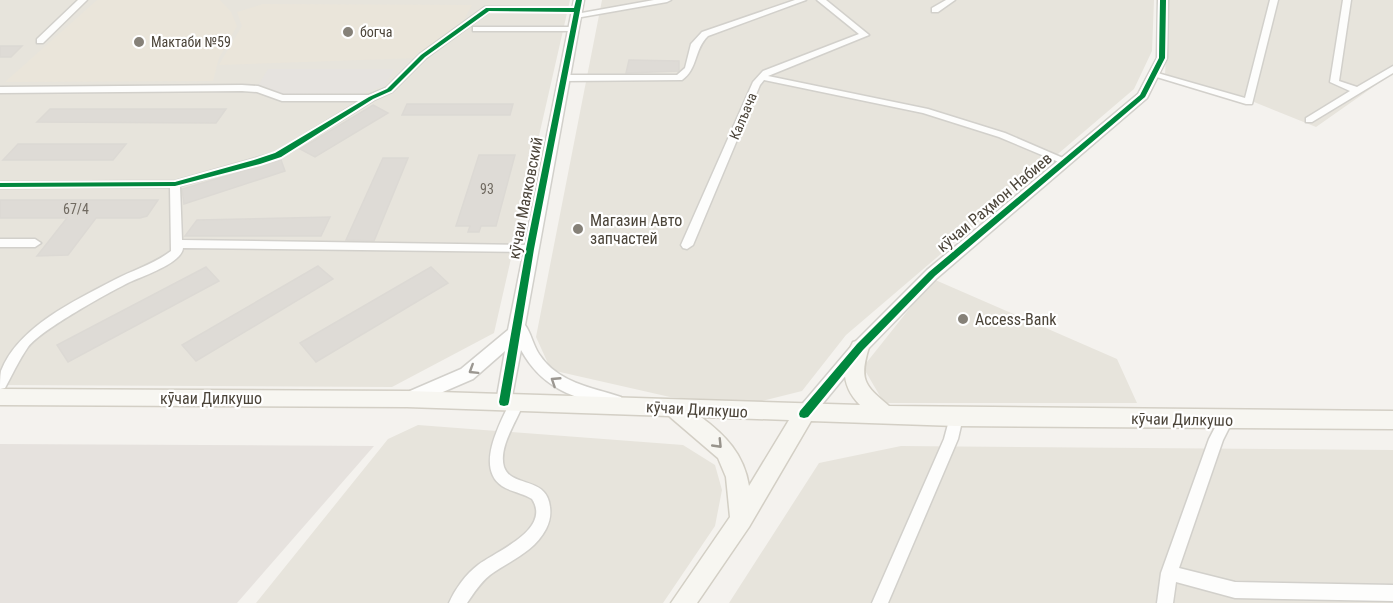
<svg xmlns="http://www.w3.org/2000/svg" width="1393" height="603" viewBox="0 0 1393 603" font-family="'Roboto Condensed',sans-serif">
<rect width="100%" height="100%" fill="#f4f2ee"/>
<!-- residential -->
<path fill="#e7e4dc" d="M 0,0 L 570,0 L 494,333 L 392,387 L 0,385 Z
M 602,0 L 1154,0 L 1152,51 L 1134,89 L 846,335 L 802,391 L 750,404 L 670,397 L 551,370 L 536,337 Z
M 1168,0 L 1393,0 L 1393,73 L 1316,127 L 1254,102 L 1165,76 Z
M 933,279 L 1117,359 L 1137,403 L 884,403 L 863,367 Z
M 418,425 L 683,445 L 715,465 L 722,490 L 715,526 L 663,603 L 256,603 L 388,439 Z
M 901,446 L 1393,450 L 1393,603 L 729,603 L 819,463 Z"/>
<!-- industrial -->
<path fill="#e6e2de" d="M 0,444 L 374,446 L 237,603 L 0,603 Z"/>
<!-- education -->
<path fill="#eae5da" d="M 97,0 L 220,0 L 231,12 L 237,26 L 219,58 L 213,81 L 5,82 Z
M 263,4 L 472,5 L 454,38 L 417,58 L 219,65 L 242,26 L 237,12 Z"/>
<!-- parking -->
<path fill="#e6e3df" d="M 268,69 L 394,69 L 385,86 L 362,93 L 253,94 Z"/>
<!-- building -->
<path fill="#dedbd6" stroke="#dcd9d4" stroke-width="1.5" d="M 0,46 L 22,46 L 11,57 L 0,57 Z
M 629,60 L 679,61 L 679,71 L 626,73 Z
M 407,104 L 513,104 L 510,115 L 402,115 Z
M 373,105 L 388,113 L 315,157 L 300,149 Z
M 50,109 L 226,109 L 216,123 L 37,122 Z
M 18,144 L 126,144 L 113,160 L 3,160 Z
M 479,155 L 515,155 L 496,226 L 481,226 L 479,232 L 468,232 L 470,226 L 456,226 Z
M 383,158 L 408,158 L 374,241 L 346,240 Z
M 281,160 L 285,171 L 184,204 L 182,189 Z
M 0,200 L 158,200 L 147,216 L 140,218 L 96,218 L 68,255 L 37,256 L 67,218 L 0,218 Z
M 330,217 L 321,236 L 185,236 L 197,220 Z
M 318,266 L 333,279 L 196,361 L 182,345 Z
M 206,267 L 219,281 L 68,362 L 57,345 Z
M 431,267 L 448,283 L 316,362 L 300,343 Z"/>
<g fill="none" stroke-linecap="round" stroke-linejoin="round">
<defs>
<path id="minor" d="M 78,0 L 87,0 L 43,43 L 37,43 L 37,39 Z
M 654,0 L 671,0 L 667,2 L 576,18 L 572,16 L 576,14 Z
M 795,0 L 806,0 L 708,36 C 694,49 698,69 682,80 L 564,81 L 560,78 L 564,75 L 677,75 L 685,68 L 691,44 L 702,32 Z
M 817,0 L 826,0 L 869,35 L 768,76 L 928,109 L 1005,133 L 1070,161 L 1069,163 L 1061,163 L 999,137 L 923,113 L 764,80 L 760,85 L 693,245 L 687,249 L 683,248 L 681,245 L 753,82 L 763,71 L 859,34 Z
M 946,0 L 955,0 L 938,12 L 932,12 L 932,8 Z
M 1270,0 L 1278,0 L 1252,104 L 1246,104 L 1150,75 L 1154,72 L 1245,98 Z
M 1343,0 L 1351,0 L 1339,81 L 1357,87 L 1393,66 L 1393,73 L 1312,122 L 1306,122 L 1306,118 L 1350,91 L 1330,82 Z
M 485,7 L 577,8 L 581,10 L 577,12 L 490,11 L 426,58 L 392,92 L 374,100 L 282,157 L 180,186 L 182,240 L 530,245 L 536,249 L 534,252 L 183,248 C 182,263 143,276 130,282 C 108,293 42,329 28,347 C 19,360 12,375 5,388 L 0,389 C 0,384 0,376 1,371 C 18,327 74,301 114,280 C 133,270 154,264 171,251 L 170,187 L 0,188 L 0,182 L 175,181 L 274,153 L 360,101 L 282,101 L 257,92 L 242,91 L 0,93 L 0,87 L 242,85 L 258,86 L 283,95 L 369,95 L 386,88 L 420,54 Z
M 473,27 L 574,27 L 578,29 L 574,31 L 473,31 Z
M 0,239 L 35,239 L 41,243 L 35,247 L 0,247 Z
M 517,396 L 522,398 L 524,402 C 517,421 498,447 504,467 C 511,488 547,476 550,507 C 551,515 550,521 546,529 C 534,552 511,560 490,575 C 480,583 474,593 467,603 L 449,603 C 455,589 466,574 478,565 C 496,551 552,530 532,499 C 523,493 511,492 502,486 C 474,467 502,420 512,398 Z
M 956,411 L 961,413 L 963,417 L 958,439 L 888,603 L 872,603 L 944,439 L 951,413 Z
M 1226,414 L 1231,416 L 1233,420 L 1223,440 L 1179,568 L 1235,582 L 1393,585 L 1393,601 L 1235,598 L 1176,582 L 1173,603 L 1157,603 L 1161,573 L 1209,439 L 1221,416 Z"/>
<path id="tertiary" d="M 574,0 L 584,0 L 525,325 C 531,333 533,345 539,354 C 558,383 591,387 621,397 L 623,402 L 621,407 L 615,409 C 574,397 543,390 521,350 L 510,407 L 504,409 L 498,407 L 496,402 L 505,351 L 473,379 L 415,404 L 409,406 L 403,404 L 401,399 L 403,394 L 461,369 L 508,330 Z
M 1158,0 L 1168,0 L 1167,58 L 1147,98 L 937,278 L 866,351 L 810,419 L 804,421 L 798,419 L 796,414 L 798,409 L 854,343 L 927,270 L 1138,94 L 1157,58 Z"/>
<path id="secondary" d="M 860,340 L 867,342 L 869,347 C 859,380 864,385 889,406 L 1393,411 L 1393,429 L 956,426 L 811,421 L 749,527 L 697,603 L 671,603 L 730,517 L 726,477 L 718,458 L 669,416 L 407,407 L 0,405 L 0,389 L 407,391 L 860,405 C 841,386 841,365 853,342 ZM 701,417 L 789,420 L 749,486 C 744,454 725,435 701,417 Z"/>
</defs>
<!-- minor casing -->
<use href="#minor" stroke="#d2d0cb" stroke-width="3"/>
<!-- tertiary casing -->
<use href="#tertiary" stroke="#d2d0cb" stroke-width="3"/>
<!-- secondary casing -->
<use href="#secondary" stroke="#d3cfc5" stroke-width="3"/>
<!-- minor -->
<use href="#minor" fill="#fdfdfc" fill-rule="evenodd"/>
<!-- tertiary -->
<use href="#tertiary" fill="#fdfdfc" fill-rule="evenodd"/>
<!-- secondary -->
<use href="#secondary" fill="#f7f6f1" fill-rule="evenodd"/>
<defs>
<path id="cycleway" d="M 576,0 L 582,0 L 534,249 L 509,402 L 508,405 L 504,406 L 500,405 L 499,402 L 526,249 L 574,12 L 489,11 L 425,57 L 391,91 L 373,99 L 281,157 L 260,164 L 175,186 L 0,187 L 0,183 L 175,182 L 254,160 L 275,153 L 369,97 L 387,89 L 421,55 L 486,8 L 574,8 Z
M 1160,0 L 1166,0 L 1165,58 L 1145,97 L 935,276 L 863,350 L 808,417 L 804,418 L 800,417 L 799,414 L 800,411 L 857,344 L 929,272 L 1140,95 L 1159,58 Z"/>
</defs>
<!-- cycleway casing -->
<use href="#cycleway" stroke="#fff" stroke-width="4"/>
<!-- cycleway -->
<use href="#cycleway" fill="#00873e" fill-rule="evenodd"/>
</g>
<!-- one-way arrows -->
<defs><path id="oneway-chevron" d="M-2-3.5L2.5 0L-2 3.5" fill="none" stroke-width="1.6" stroke-linecap="round" stroke-linejoin="round" transform="scale(1.5)"/></defs>
<g stroke="#9b9791">
<use href="#oneway-chevron" transform="translate(473 370) rotate(148)"/>
<use href="#oneway-chevron" transform="translate(555 381) rotate(-147)"/>
</g>
<use stroke="#98948c" href="#oneway-chevron" transform="translate(718 444) rotate(46)"/>
<!-- markers -->
<g fill="#868178" stroke="#fff" stroke-width="2">
<circle cx="348" cy="32" r="6"/>
<circle cx="139" cy="42" r="6"/>
<circle cx="578" cy="229" r="6"/>
<circle cx="963" cy="319" r="6"/>
</g>
<g text-anchor="middle" stroke-width="4.5" stroke-linejoin="round" paint-order="stroke">
<!-- far-poi labels -->
<g font-size="14" fill="#4b4439" stroke="#fff" text-anchor="start">
<text x="360" y="37">богча</text>
<text x="151" y="47">Мактаби №59</text>
</g>
<!-- far-street labels -->
<g font-size="14" fill="#4b4439" stroke="#fff">
<text transform="translate(743 116) rotate(-67)" y="5">Калъача</text>
</g>
<!-- number labels -->
<g font-size="14" fill="#706a61">
<text x="487" y="194">93</text>
<text x="76" y="214">67/4</text>
</g>
<!-- street labels -->
<g font-size="16" fill="#4b4439" stroke="#fff">
<text transform="translate(525 198) rotate(-79)" y="6">кӯчаи Маяковский</text>
<text transform="translate(994 202) rotate(-40)" y="6">кӯчаи Раҳмон Набиев</text>
<text x="211" y="404">кӯчаи Дилкушо</text>
<text transform="translate(697 409) rotate(3)" y="6">кӯчаи Дилкушо</text>
<text transform="translate(1182 419) rotate(1)" y="6">кӯчаи Дилкушо</text>
</g>
<!-- poi labels -->
<g font-size="16" fill="#4b4439" stroke="#fff" text-anchor="start">
<text x="590" y="226">Магазин Авто<tspan x="590" dy="18">запчастей</tspan></text>
<text x="975" y="325">Access-Bank</text>
</g>
</g>
</svg>
